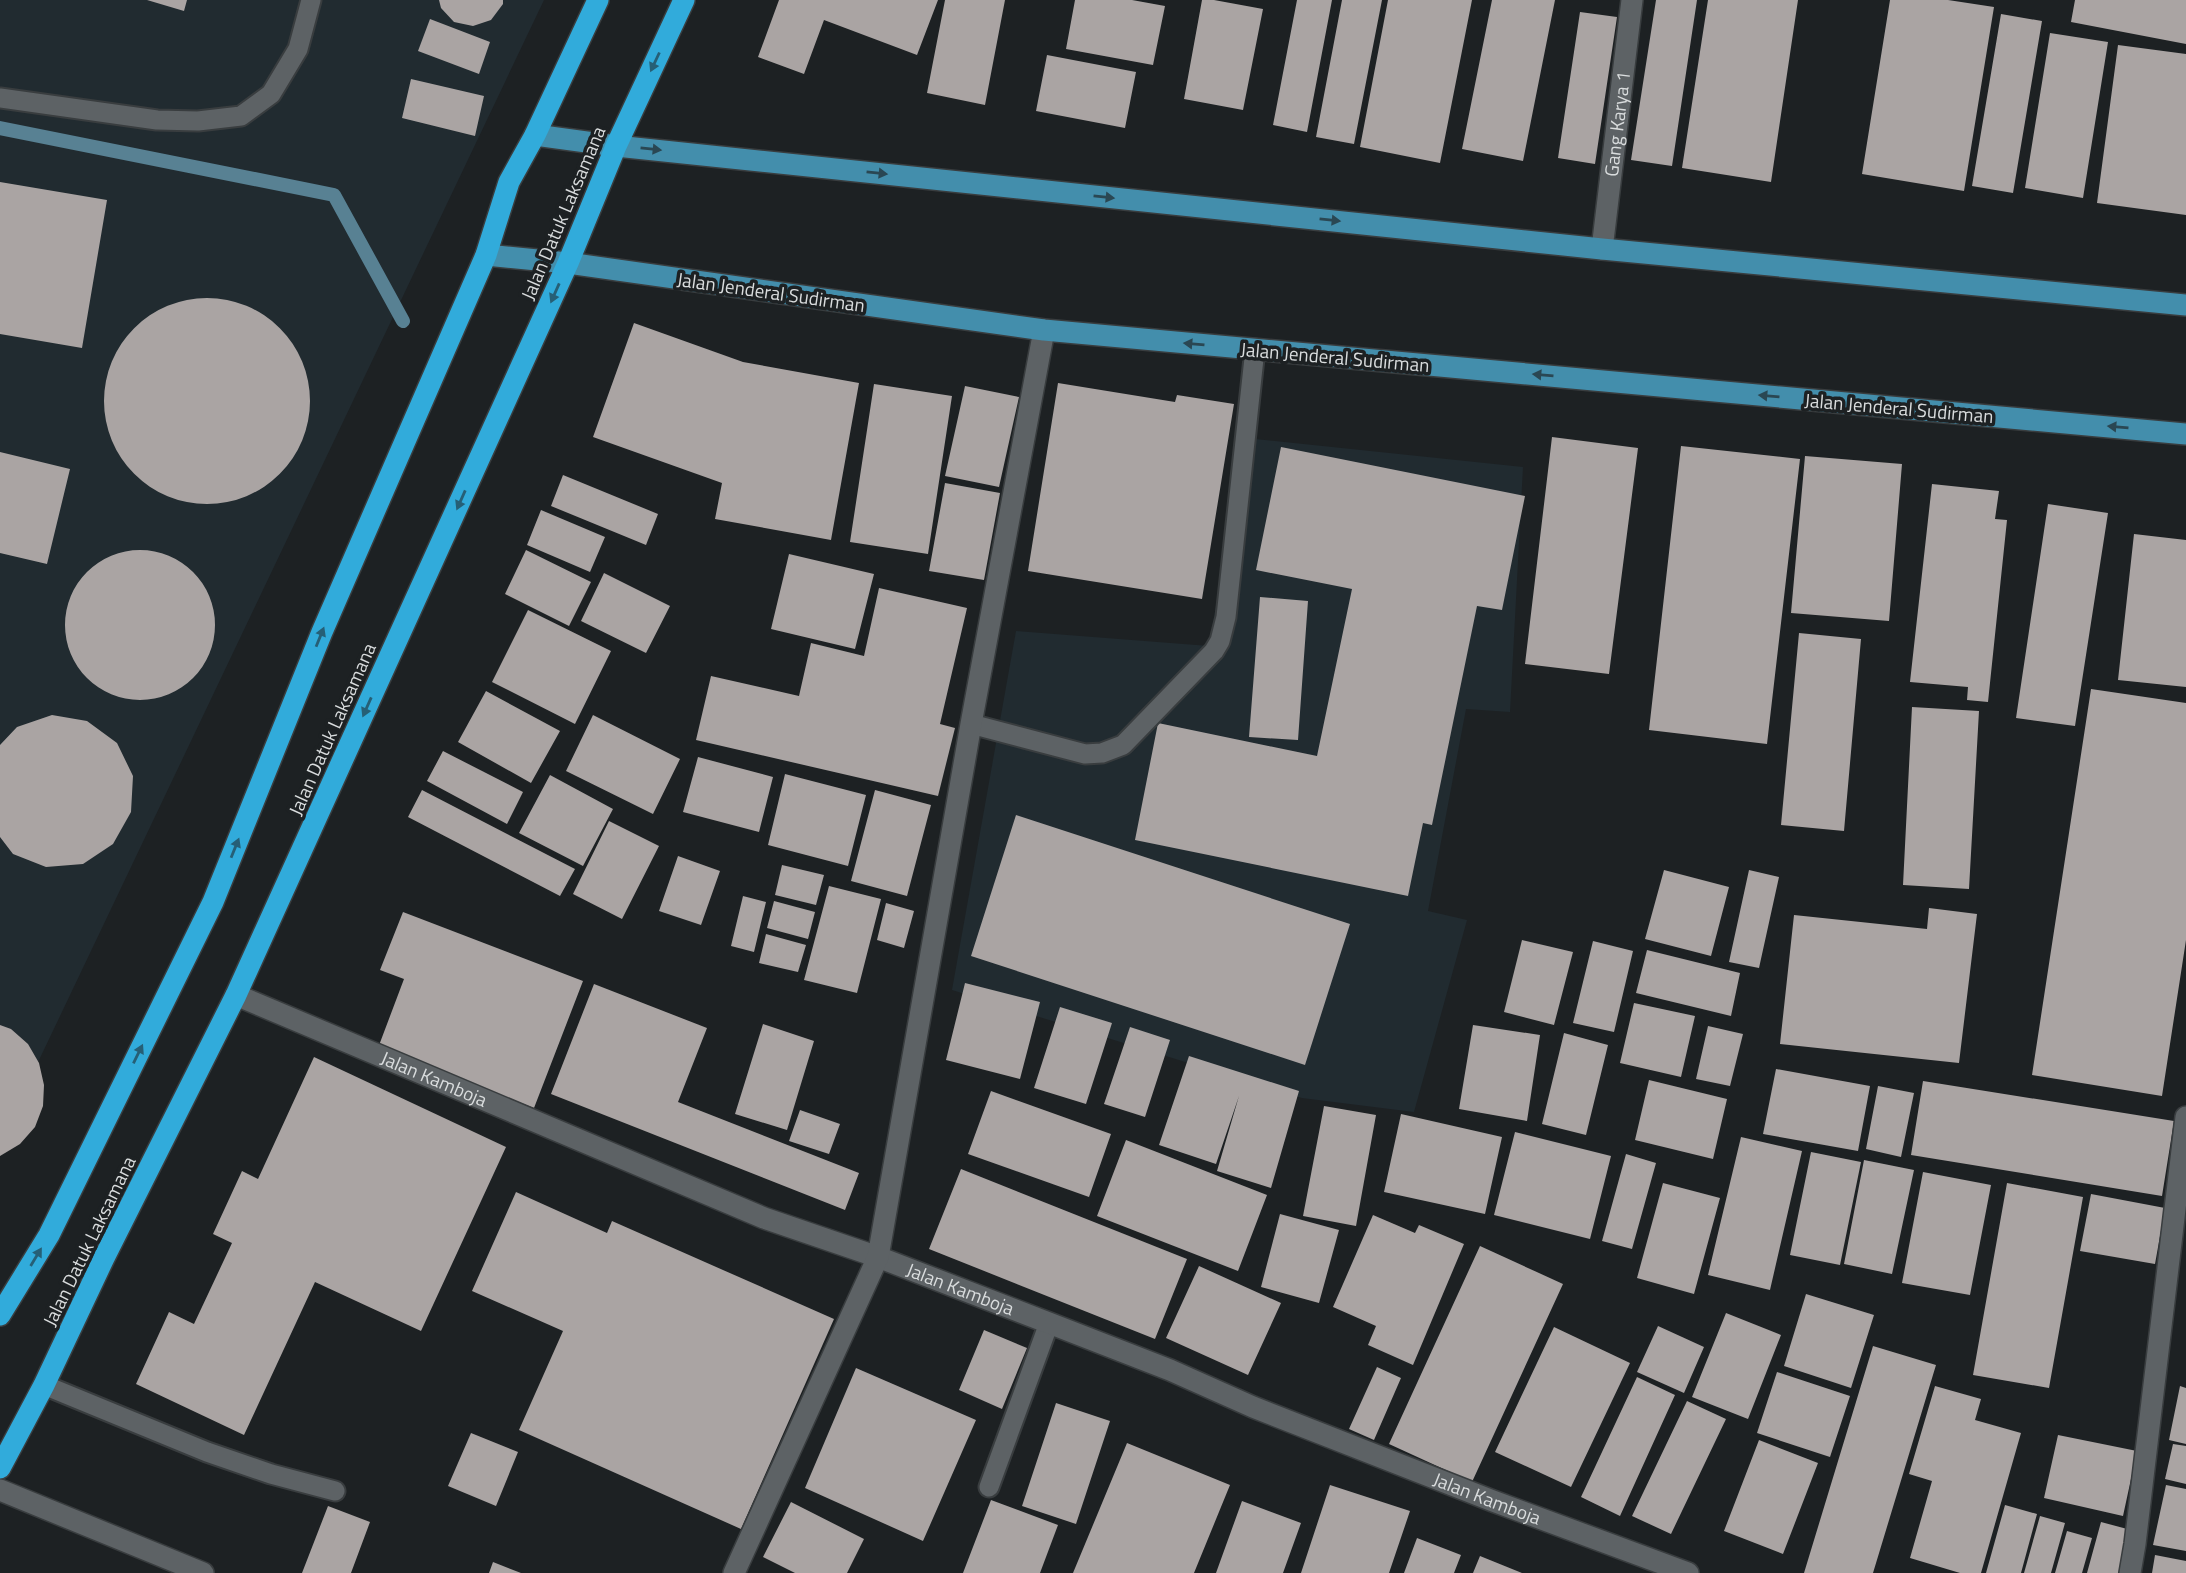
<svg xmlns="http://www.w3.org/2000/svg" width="2186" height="1573" viewBox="0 0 2186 1573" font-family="'Titillium Web',sans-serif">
<rect width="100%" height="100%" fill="#1d2123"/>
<!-- built -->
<path fill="#212b30" d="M 0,0 L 544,0 L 0,1142 Z
M 1245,438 L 1523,467 L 1510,712 L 1466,709 L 1428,911 L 1467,920 L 1414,1112 L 1302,1098 L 952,990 L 1016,631 L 1209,646 Z"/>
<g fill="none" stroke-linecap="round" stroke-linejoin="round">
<!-- stream -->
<path stroke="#588193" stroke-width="14" d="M 0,128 L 334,195 L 403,321"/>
</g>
<!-- building -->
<path fill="#aaa4a3" d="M 147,0 L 187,0 L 184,11 Z
M 439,0 L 503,0 L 503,4 L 491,20 L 473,26 L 454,22 L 441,8 Z
M 779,0 L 938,0 L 917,55 L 824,20 L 804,74 L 758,57 Z
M 945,0 L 1005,0 L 985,105 L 927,93 Z
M 1075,0 L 1132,0 L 1165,6 L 1153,65 L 1066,49 Z
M 1202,0 L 1214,0 L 1263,9 L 1243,110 L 1184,99 Z
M 1297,0 L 1332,0 L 1307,132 L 1273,125 Z
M 1342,0 L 1382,0 L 1354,144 L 1316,137 Z
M 1388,0 L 1472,0 L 1440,163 L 1360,147 Z
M 1492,0 L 1555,0 L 1523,161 L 1462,149 Z
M 1656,0 L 1697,0 L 1672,166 L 1631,160 Z
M 1708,0 L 1798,0 L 1771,182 L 1682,168 Z
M 1890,0 L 1948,0 L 1994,7 L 1964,191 L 1862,174 Z
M 2075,0 L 2186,0 L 2186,44 L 2071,22 Z
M 1580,12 L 1617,17 L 1595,164 L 1558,158 Z
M 2001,14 L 2042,21 L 2013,193 L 1972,186 Z
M 430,19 L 490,42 L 479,74 L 418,51 Z
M 2050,33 L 2108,42 L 2083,198 L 2025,188 Z
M 2118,45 L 2186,54 L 2186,215 L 2097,203 Z
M 1047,55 L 1136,72 L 1125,128 L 1036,111 Z
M 411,79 L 484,96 L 475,136 L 402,118 Z
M 0,182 L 107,200 L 82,348 L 0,334 Z
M104 401a103 103 0 1 1 206 0a103 103 0 1 1-206 0Z
M 634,323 L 743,362 L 859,383 L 831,540 L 715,519 L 722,483 L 593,437 Z
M 1058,383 L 1175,402 L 1177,395 L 1234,404 L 1202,599 L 1028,571 Z
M 874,384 L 952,396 L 928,554 L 850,542 Z
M 965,386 L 1019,397 L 999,487 L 945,476 Z
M 1552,437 L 1638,448 L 1609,674 L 1525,664 Z
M 1681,446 L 1800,459 L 1767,744 L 1649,730 Z
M 1281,447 L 1525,496 L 1502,610 L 1477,606 L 1432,825 L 1423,823 L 1408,896 L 1135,840 L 1158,723 L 1317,756 L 1352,589 L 1256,570 Z
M 0,452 L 70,469 L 47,564 L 0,553 Z
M 1805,456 L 1902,464 L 1889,621 L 1791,613 Z
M 563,475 L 658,514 L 646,545 L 551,506 Z
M 945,483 L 1000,493 L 984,580 L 929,571 Z
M 1932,484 L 1999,491 L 1995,519 L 2007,520 L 1988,702 L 1967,700 L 1968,687 L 1910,682 Z
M 2048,504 L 2108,513 L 2075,726 L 2016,718 Z
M 541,510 L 605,537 L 590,572 L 527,545 Z
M 2134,534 L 2186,540 L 2186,687 L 2118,680 Z
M 526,550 L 591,582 L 569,626 L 505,594 Z
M65 625a75 75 0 1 1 150 0a75 75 0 1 1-150 0Z
M 789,554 L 874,574 L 855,649 L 771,629 Z
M 604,573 L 670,606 L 646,653 L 581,621 Z
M 879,588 L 967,608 L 940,724 L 955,728 L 938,796 L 696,740 L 711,676 L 799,696 L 811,643 L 864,656 Z
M 1260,597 L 1308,601 L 1298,740 L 1249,737 Z
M 528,610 L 611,651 L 575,724 L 492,682 Z
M 1799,633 L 1861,639 L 1844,831 L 1781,825 Z
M 2091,689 L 2186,703 L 2186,940 L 2162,1096 L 2032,1075 Z
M 486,691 L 560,731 L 531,783 L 458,742 Z
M 1912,707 L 1979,711 L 1969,889 L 1903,885 Z
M 52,715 L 87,721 L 117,743 L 133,776 L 131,812 L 113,844 L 83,864 L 46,867 L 13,854 L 0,837 L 0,745 L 17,727 Z
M 593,715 L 680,759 L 653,814 L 566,771 Z
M 443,751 L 523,792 L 507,824 L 427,781 Z
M 698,757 L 773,777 L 759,832 L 683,812 Z
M 785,774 L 866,795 L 848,866 L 768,845 Z
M 550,775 L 613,809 L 583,866 L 519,833 Z
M 422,790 L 575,869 L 560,896 L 408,817 Z
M 875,790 L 931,805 L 907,896 L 851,881 Z
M 1016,815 L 1350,924 L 1305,1065 L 971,956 Z
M 609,821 L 659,846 L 622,919 L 573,894 Z
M 678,856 L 720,871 L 701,925 L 659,911 Z
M 782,865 L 824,875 L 816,905 L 775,895 Z
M 1664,870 L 1729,887 L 1711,956 L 1645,939 Z
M 1749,870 L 1779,877 L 1759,968 L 1729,962 Z
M 829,886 L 881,899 L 857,993 L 804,980 Z
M 743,896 L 766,902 L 754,952 L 731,946 Z
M 774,901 L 815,912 L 808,939 L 767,928 Z
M 886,903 L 914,911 L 904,948 L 877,940 Z
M 1929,908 L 1977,914 L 1959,1063 L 1780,1044 L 1794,915 L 1927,929 Z
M 403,912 L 583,981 L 534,1108 L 378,1048 L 404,979 L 380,970 Z
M 766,934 L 806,945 L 798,972 L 759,963 Z
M 1522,940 L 1573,952 L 1554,1025 L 1504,1012 Z
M 1593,941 L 1633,951 L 1614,1032 L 1573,1023 Z
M 1647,950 L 1740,973 L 1731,1016 L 1636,993 Z
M 965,983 L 1040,1002 L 1020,1079 L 946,1060 Z
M 594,984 L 707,1028 L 678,1102 L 859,1173 L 845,1210 L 551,1094 Z
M 1634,1003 L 1695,1016 L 1681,1077 L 1620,1063 Z
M 1060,1007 L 1112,1023 L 1086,1104 L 1034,1088 Z
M 763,1024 L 814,1041 L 787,1130 L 735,1114 Z
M 0,1025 L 11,1029 L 28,1044 L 39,1063 L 44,1085 L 43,1106 L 35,1127 L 20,1144 L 0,1156 Z
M 1473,1025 L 1540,1035 L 1527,1121 L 1459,1109 Z
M 1708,1026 L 1743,1034 L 1730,1086 L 1696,1079 Z
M 1130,1027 L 1170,1040 L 1145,1117 L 1104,1104 Z
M 1564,1033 L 1608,1045 L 1586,1135 L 1542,1124 Z
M 1189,1056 L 1299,1091 L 1271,1188 L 1217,1171 L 1239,1096 L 1216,1164 L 1159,1145 Z
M 314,1057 L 506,1147 L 421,1331 L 315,1282 L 244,1435 L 136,1384 L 169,1312 L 194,1324 L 232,1243 L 213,1234 L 242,1171 L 258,1179 Z
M 1776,1069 L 1870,1086 L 1858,1151 L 1763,1134 Z
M 1649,1080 L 1727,1099 L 1713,1159 L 1635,1140 Z
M 1923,1081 L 2174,1121 L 2162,1196 L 1911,1155 Z
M 1878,1086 L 1914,1093 L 1901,1157 L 1866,1149 Z
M 991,1091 L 1111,1134 L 1089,1197 L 968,1154 Z
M 1324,1106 L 1376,1115 L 1356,1226 L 1303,1216 Z
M 800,1110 L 840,1124 L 829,1154 L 789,1141 Z
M 1401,1114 L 1502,1137 L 1485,1214 L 1384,1192 Z
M 1515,1132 L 1611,1156 L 1590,1239 L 1494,1215 Z
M 1741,1137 L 1802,1151 L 1770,1290 L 1708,1275 Z
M 1126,1140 L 1267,1195 L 1238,1271 L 1097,1216 Z
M 1811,1152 L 1861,1162 L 1840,1265 L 1790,1255 Z
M 1626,1154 L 1656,1163 L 1632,1249 L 1602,1241 Z
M 1864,1160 L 1914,1170 L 1892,1274 L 1844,1264 Z
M 961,1169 L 1187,1259 L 1155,1339 L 929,1249 Z
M 1923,1172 L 1991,1185 L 1970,1295 L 1902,1283 Z
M 1663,1183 L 1720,1198 L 1694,1294 L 1637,1278 Z
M 2007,1183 L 2083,1197 L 2049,1388 L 1973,1375 Z
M 516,1192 L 607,1233 L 612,1221 L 834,1319 L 741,1529 L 519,1430 L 563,1331 L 472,1291 Z
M 2091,1194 L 2165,1208 L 2155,1264 L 2080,1251 Z
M 1280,1214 L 1339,1230 L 1319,1303 L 1261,1287 Z
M 1373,1215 L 1415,1233 L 1419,1225 L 1464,1244 L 1413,1365 L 1368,1345 L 1376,1326 L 1333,1307 Z
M 1480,1246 L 1563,1284 L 1472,1482 L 1389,1444 Z
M 1199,1266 L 1281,1303 L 1248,1375 L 1166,1338 Z
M 1806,1294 L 1874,1315 L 1851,1388 L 1784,1366 Z
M 1726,1313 L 1781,1335 L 1748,1419 L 1692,1397 Z
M 1658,1326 L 1704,1347 L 1684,1393 L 1637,1372 Z
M 1554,1327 L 1630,1363 L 1571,1487 L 1495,1452 Z
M 984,1330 L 1027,1348 L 1002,1409 L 959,1390 Z
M 1873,1346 L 1936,1365 L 1873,1573 L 1804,1573 Z
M 1377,1367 L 1401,1378 L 1374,1440 L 1349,1429 Z
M 856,1368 L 976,1420 L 923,1541 L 805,1488 Z
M 1777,1372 L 1850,1396 L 1830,1457 L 1757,1433 Z
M 1637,1377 L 1675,1395 L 1620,1516 L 1581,1497 Z
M 1935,1386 L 1981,1399 L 1975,1420 L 2021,1433 L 1981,1573 L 1960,1573 L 1910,1558 L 1932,1481 L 1909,1474 Z
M 2180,1386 L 2186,1388 L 2186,1444 L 2169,1440 Z
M 1687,1401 L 1726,1419 L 1671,1534 L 1632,1516 Z
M 1056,1403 L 1110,1421 L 1076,1524 L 1022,1506 Z
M 471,1433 L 518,1452 L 496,1506 L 448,1486 Z
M 2058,1435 L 2137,1451 L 2123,1516 L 2044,1498 Z
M 1759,1440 L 1818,1463 L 1783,1554 L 1724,1531 Z
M 1127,1443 L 1230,1485 L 1194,1573 L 1073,1573 Z
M 2173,1444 L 2186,1446 L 2186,1484 L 2165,1479 Z
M 1330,1485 L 1410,1511 L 1389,1573 L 1301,1573 Z
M 2166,1485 L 2186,1489 L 2186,1551 L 2153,1545 Z
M 991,1500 L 1058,1525 L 1040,1573 L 963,1573 Z
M 1242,1501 L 1301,1523 L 1283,1573 L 1216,1573 Z
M 791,1502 L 864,1539 L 847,1573 L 795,1573 L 763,1557 Z
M 2005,1505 L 2037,1514 L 2021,1573 L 1986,1573 Z
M 328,1506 L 370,1522 L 351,1573 L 302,1573 Z
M 2040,1516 L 2065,1523 L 2051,1573 L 2024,1573 Z
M 2101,1522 L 2131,1530 L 2119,1573 L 2087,1573 Z
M 2067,1531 L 2092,1538 L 2082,1573 L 2055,1573 Z
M 1417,1538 L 1461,1555 L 1454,1573 L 1404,1573 Z
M 2155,1555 L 2186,1561 L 2186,1573 L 2152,1573 Z
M 1480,1556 L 1522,1573 L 1473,1573 Z
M 493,1562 L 521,1573 L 489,1573 Z"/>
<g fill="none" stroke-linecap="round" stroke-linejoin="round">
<defs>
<path id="lane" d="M 0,98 L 157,120 L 198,121 L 241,116 L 271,94 L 298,49 L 311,0
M 971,724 L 1085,754 L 1102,753 L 1123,745 L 1214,651 L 1220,641 L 1226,617 L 1255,349
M 44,1385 L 207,1452 L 271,1474 L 335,1491
M 989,1487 L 1049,1323"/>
<g id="street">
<path id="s1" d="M 1602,249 L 1632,0"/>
<path id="s2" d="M 236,995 L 764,1218 L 878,1257 L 1049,1323 L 1170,1370 L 1253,1407 L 1493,1501 L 1688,1573"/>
<path d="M 0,1490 L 203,1573"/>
<path d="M 734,1573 L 878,1257 L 971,724 L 1044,330"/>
<path d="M 2130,1573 L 2135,1544 L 2186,1117"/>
</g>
<path id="primary" d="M 535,135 L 616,146 L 1602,249 L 2186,305
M 486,255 L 568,263 L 1044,330 L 2186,434"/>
<path id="highway" d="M 0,1315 L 49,1235 L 213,902 L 322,632 L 486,255 L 509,182 L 535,135 L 598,0
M 0,1468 L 44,1385 L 104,1258 L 236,995 L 568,263 L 616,146 L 684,0"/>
</defs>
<!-- lane casing -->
<use href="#lane" stroke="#393d3f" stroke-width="23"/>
<!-- street casing -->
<use href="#street" stroke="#393d3f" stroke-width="24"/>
<!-- primary casing -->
<use href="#primary" stroke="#393d3f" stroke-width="24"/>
<!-- highway casing -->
<use href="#highway" stroke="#393d3f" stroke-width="24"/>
<!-- lane -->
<use href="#lane" stroke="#5d6265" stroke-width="19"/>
<!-- street -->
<use href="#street" stroke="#5d6265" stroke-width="21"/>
<!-- primary -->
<use href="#primary" stroke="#438eac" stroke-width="21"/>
<!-- highway -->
<use href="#highway" stroke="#31abdb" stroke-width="21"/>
</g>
<!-- one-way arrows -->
<defs><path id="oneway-solid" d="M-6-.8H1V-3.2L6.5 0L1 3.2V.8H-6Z" transform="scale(1.75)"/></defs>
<g fill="#265f76">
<use href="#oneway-solid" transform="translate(655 62) rotate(115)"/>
<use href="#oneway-solid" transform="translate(555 293) rotate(114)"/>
<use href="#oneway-solid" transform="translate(461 500) rotate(114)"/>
<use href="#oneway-solid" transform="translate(320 637) rotate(-68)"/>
<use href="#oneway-solid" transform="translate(367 707) rotate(114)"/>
<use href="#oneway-solid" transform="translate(235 848) rotate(-68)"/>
<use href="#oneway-solid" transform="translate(138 1054) rotate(-64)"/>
<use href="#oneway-solid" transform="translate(36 1257) rotate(-59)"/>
</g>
<g fill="#2a4753">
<use href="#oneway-solid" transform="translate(651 149) rotate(6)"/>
<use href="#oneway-solid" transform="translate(877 173) rotate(6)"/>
<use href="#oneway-solid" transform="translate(1104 197) rotate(6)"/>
<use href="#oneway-solid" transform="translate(1330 220) rotate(6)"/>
<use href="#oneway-solid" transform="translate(1194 344) rotate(-175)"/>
<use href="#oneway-solid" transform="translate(1543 375) rotate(-175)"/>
<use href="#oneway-solid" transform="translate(1769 396) rotate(-175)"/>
<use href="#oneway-solid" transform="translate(2118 427) rotate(-175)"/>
</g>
<g text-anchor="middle" stroke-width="7" stroke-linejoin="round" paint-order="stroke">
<!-- street labels -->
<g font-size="19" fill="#d9dcdd" stroke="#1d2123">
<text dy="7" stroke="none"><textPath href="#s1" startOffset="126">Gang Karya 1</textPath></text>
<text transform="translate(563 213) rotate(-67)" y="7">Jalan Datuk Laksamana</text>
<text transform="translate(771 292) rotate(8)" y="7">Jalan Jenderal Sudirman</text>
<text transform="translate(1335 357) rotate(5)" y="7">Jalan Jenderal Sudirman</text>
<text transform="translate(1899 408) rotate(5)" y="7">Jalan Jenderal Sudirman</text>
<text transform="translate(332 729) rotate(-66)" y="7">Jalan Datuk Laksamana</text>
<text dy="7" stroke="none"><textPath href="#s2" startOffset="215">Jalan Kamboja</textPath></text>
<text transform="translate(89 1241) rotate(-64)" y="7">Jalan Datuk Laksamana</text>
<text dy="7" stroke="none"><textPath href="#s2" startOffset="782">Jalan Kamboja</textPath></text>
<text dy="7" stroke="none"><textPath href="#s2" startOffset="1349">Jalan Kamboja</textPath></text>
</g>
</g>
</svg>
